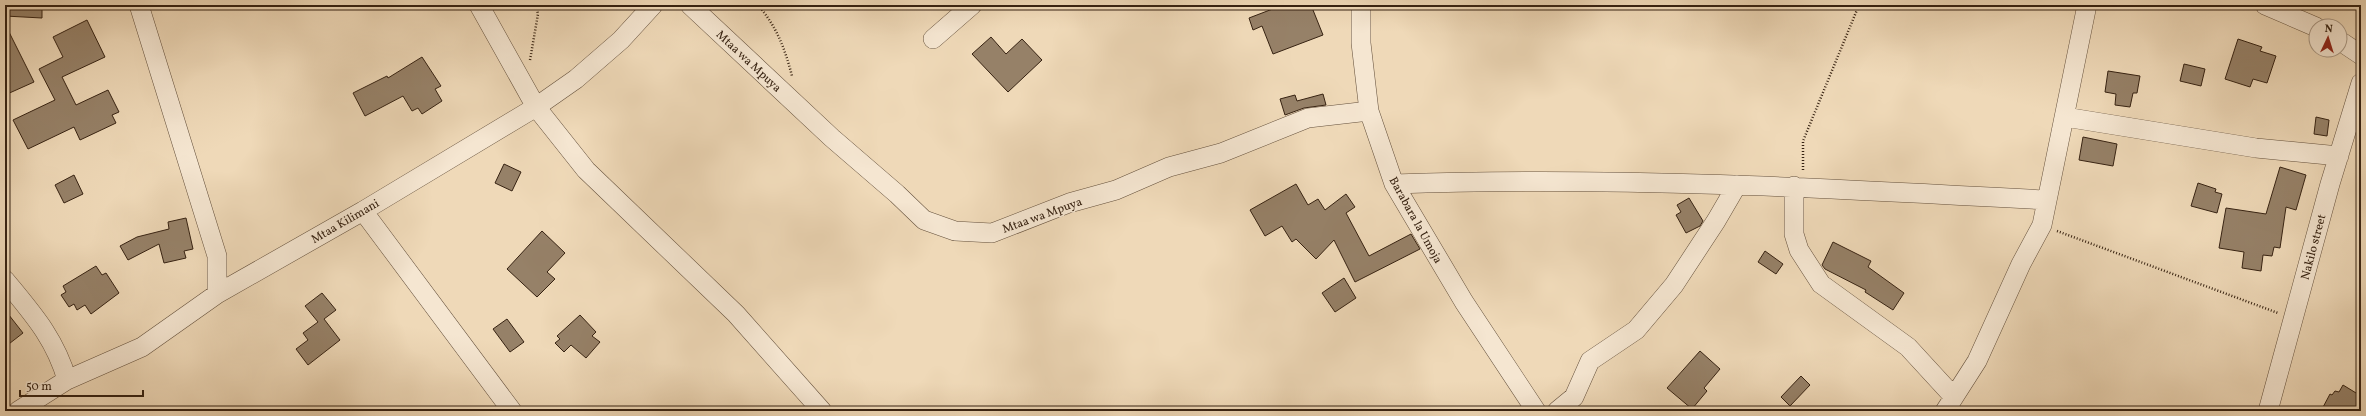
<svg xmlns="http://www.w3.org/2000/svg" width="2366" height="416" viewBox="0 0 2366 416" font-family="Vollkorn,serif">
<rect width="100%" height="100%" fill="#efd9b8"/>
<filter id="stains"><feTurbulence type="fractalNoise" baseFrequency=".005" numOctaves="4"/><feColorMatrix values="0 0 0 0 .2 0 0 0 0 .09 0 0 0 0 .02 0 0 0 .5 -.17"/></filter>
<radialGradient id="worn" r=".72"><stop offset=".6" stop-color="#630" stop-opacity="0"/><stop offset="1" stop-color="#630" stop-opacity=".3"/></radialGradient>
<!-- building -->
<path fill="#968168" stroke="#362212" d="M 5,5 L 42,5 L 42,18 L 5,16 Z
M 1283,5 L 1311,5 L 1323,35 L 1273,54 L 1262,26 L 1253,30 L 1249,18 Z
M 87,20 L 105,57 L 62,77 L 76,105 L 108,90 L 119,112 L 112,115 L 116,123 L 80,140 L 74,127 L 28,149 L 13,120 L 55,100 L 39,69 L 63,57 L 53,37 Z
M 5,24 L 34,82 L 5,95 Z
M 991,37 L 1006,54 L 1022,39 L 1042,60 L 1008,92 L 972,54 Z
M 2238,39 L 2262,47 L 2260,51 L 2276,56 L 2267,83 L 2253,79 L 2250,87 L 2225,79 Z
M 422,57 L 441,86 L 435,89 L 442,101 L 422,114 L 418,108 L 412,111 L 403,96 L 365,116 L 353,93 L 387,76 L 388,78 Z
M 2184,64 L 2205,69 L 2201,86 L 2180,81 Z
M 2108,71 L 2140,76 L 2137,93 L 2133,93 L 2130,107 L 2115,105 L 2116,94 L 2105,92 Z
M 1323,94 L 1326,105 L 1304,108 L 1285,115 L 1280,99 L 1295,95 L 1297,101 Z
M 2316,117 L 2329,120 L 2327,136 L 2314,134 Z
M 2083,137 L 2117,144 L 2113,166 L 2079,160 Z
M 504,164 L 521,172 L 512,191 L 495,183 Z
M 2280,167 L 2306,175 L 2296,210 L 2286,207 L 2280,248 L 2274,247 L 2272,256 L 2263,255 L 2261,271 L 2242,268 L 2244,252 L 2219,248 L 2226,208 L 2266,214 Z
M 74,175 L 83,194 L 64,203 L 55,185 Z
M 2198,183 L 2216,189 L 2215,192 L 2222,194 L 2217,213 L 2191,206 Z
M 1296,184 L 1308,205 L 1318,199 L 1325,210 L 1346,194 L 1355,207 L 1346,213 L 1369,256 L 1411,234 L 1420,249 L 1355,282 L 1334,240 L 1316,259 L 1296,239 L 1292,242 L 1282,226 L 1265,236 L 1250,210 Z
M 1689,198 L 1703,221 L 1700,226 L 1686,233 L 1676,215 L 1681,212 L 1677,205 Z
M 186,218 L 193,249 L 184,251 L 186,258 L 164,263 L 159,244 L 128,260 L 120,246 L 137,237 L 169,229 L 168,222 Z
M 542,231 L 565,253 L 547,272 L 555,279 L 537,297 L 507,269 Z
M 1833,242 L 1871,261 L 1868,267 L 1904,293 L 1893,310 L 1865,292 L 1866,290 L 1825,269 L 1822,265 Z
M 1765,251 L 1783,264 L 1776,274 L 1758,262 Z
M 96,266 L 102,275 L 106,273 L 119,293 L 91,314 L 85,305 L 77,310 L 74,304 L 69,307 L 61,295 L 66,292 L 63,286 Z
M 1344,278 L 1356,298 L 1335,312 L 1322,293 Z
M 322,293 L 336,310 L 324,319 L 340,340 L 308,365 L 296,349 L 308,340 L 303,333 L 318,322 L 305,306 Z
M 5,310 L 23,333 L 5,347 Z
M 580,315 L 596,332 L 592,336 L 600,342 L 586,358 L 571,345 L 564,352 L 555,343 L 560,339 L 557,336 Z
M 507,319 L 524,342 L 510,352 L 493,329 Z
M 1700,351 L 1720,369 L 1704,388 L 1707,391 L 1692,409 L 1667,388 Z
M 1801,376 L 1810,385 L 1790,406 L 1781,397 Z
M 2343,385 L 2361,396 L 2361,411 L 2321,411 L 2330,394 L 2332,395 L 2335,391 L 2339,392 Z"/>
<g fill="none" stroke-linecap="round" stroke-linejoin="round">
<defs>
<path id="street" d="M 139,5 L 217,256 L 217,294
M 479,5 L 536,107 L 586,170 L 736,314 L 822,411
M 690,5 L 832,138 L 897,194 L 924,220 L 955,231 L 992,233 L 1069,203 L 1116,190 L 1169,167 L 1221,153 L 1308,118 L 1369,111
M 1361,5 L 1361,43 L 1369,111 L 1394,184 L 1464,302 L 1536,411
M 2265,5 L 2316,27
M 933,39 L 972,5
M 2340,41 L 2361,55
M 2065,117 L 2256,148 L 2339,156
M 1394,184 C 1611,176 1829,188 2046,200
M 1794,186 L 1794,234 L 1799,250 L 1821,284 L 1908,347 L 1953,396
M 363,211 L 512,411
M 5,280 C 32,313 55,338 67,380
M 18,411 L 67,380 L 142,347 L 217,294 L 363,211 L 536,107 L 576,79 L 621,40 L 653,5
M 1557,411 L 1574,397 L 1590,361 L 1636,330 L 1674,285 L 1716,221 L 1737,185
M 1945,411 L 1977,361 L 2021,264 L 2042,225 L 2087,5
M 2268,411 L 2330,184 L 2361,83"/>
</defs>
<!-- street casing -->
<use href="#street" stroke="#64503c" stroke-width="20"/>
<!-- path -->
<path stroke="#362212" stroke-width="2.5" stroke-dasharray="1 2" stroke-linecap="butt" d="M 758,5 C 777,27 785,49 792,76
M 530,60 L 538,14 L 536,5
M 1803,170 L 1803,141 L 1859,5
M 2057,231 L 2278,313"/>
<!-- street -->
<use href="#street" stroke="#f5e6d1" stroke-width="19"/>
</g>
<g text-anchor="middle" stroke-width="3" stroke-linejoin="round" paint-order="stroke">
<!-- street labels -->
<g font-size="12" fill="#362212" stroke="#f5e6d1">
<text transform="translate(749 61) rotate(43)" y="4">Mtaa wa Mpuya</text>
<text transform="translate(1042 215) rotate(-20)" y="4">Mtaa wa Mpuya</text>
<text transform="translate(1416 220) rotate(61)" y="4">Barabara la Umoja</text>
<text transform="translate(345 221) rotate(-30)" y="4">Mtaa Kilimani</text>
<text transform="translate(2313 247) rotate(-75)" y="4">Nakilo street</text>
</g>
</g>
<!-- margin -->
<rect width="2366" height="416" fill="none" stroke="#efd9b8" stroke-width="20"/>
<rect x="6" y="6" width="2354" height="404" fill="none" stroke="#362212" stroke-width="2"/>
<rect x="10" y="10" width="2346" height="396" fill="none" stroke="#362212"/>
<!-- north arrow -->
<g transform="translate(2328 38) rotate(4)"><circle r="19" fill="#f5e6d1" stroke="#a99885"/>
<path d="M0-3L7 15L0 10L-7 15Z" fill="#8f2418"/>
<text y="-6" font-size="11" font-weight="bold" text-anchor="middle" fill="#362212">N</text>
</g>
<!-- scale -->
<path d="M20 390v6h123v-6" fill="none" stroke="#362212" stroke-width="2"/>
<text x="26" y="390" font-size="12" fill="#362212" stroke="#f5e6d1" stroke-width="3" paint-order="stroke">50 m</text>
<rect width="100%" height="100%" filter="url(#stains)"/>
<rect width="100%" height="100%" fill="url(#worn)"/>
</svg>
